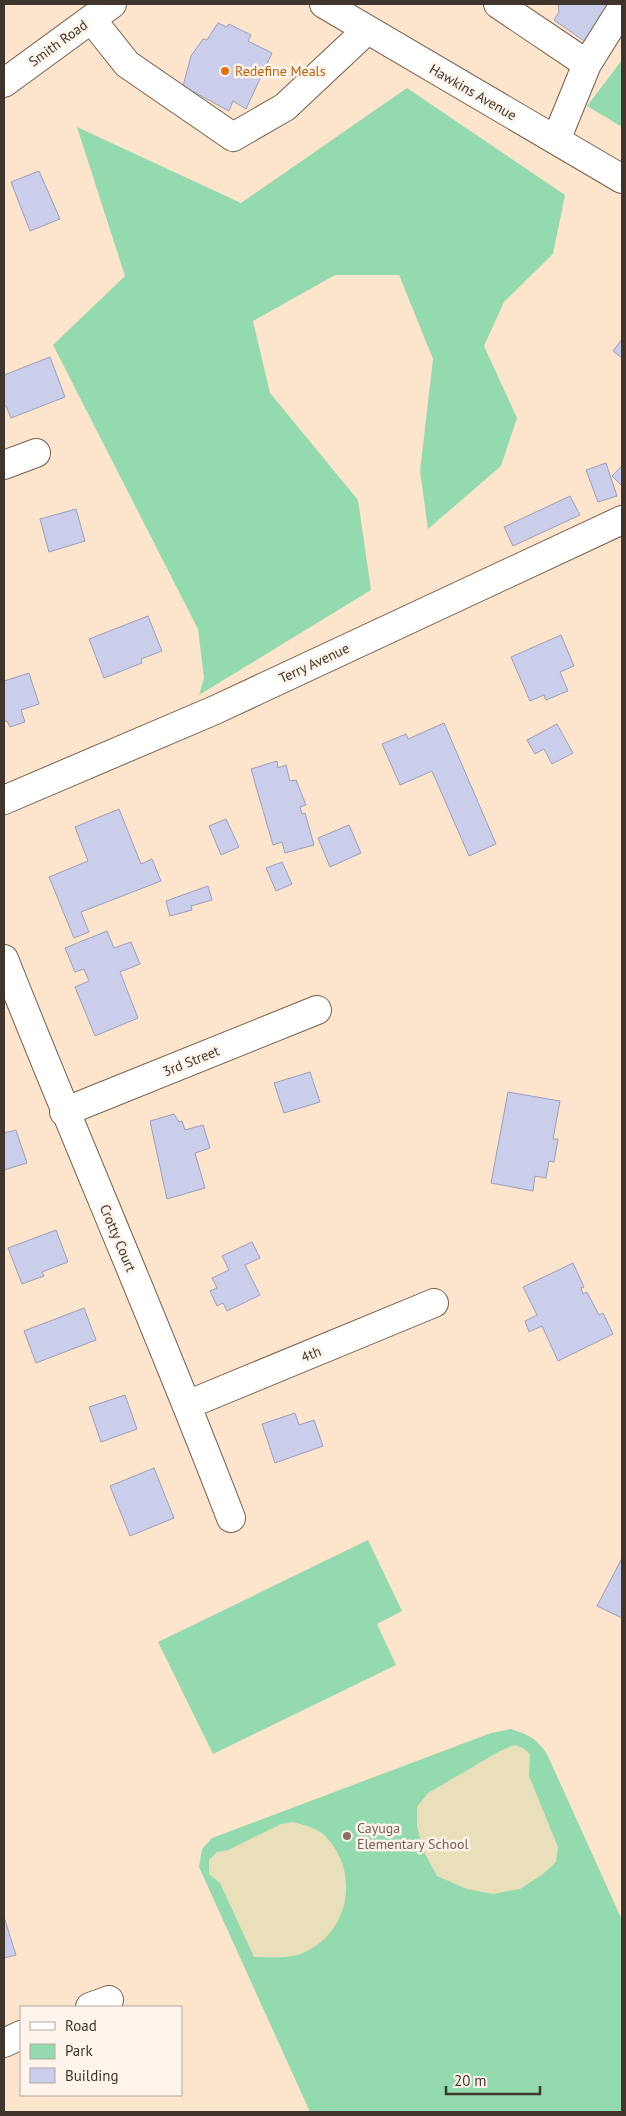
<svg xmlns="http://www.w3.org/2000/svg" width="626" height="2116" viewBox="0 0 626 2116" font-family="'PT Sans',sans-serif">
<rect width="100%" height="100%" fill="#fde4cd"/>
<!-- green -->
<path fill="#93dbae" d="M 622,60 L 622,127 L 587,106 Z
M 407,88 L 565,195 L 553,254 L 504,302 L 484,346 L 517,418 L 501,466 L 428,529 L 420,471 L 433,359 L 399,275 L 335,275 L 253,321 L 270,393 L 358,500 L 371,590 L 199,695 L 204,678 L 198,629 L 53,345 L 125,276 L 77,127 L 241,203 Z
M 368,1540 L 402,1611 L 377,1624 L 396,1665 L 213,1754 L 158,1642 Z
M 511,1729 C 528,1734 537,1739 547,1754 L 622,1920 L 622,2112 L 310,2112 L 199,1867 L 202,1849 L 212,1838 L 491,1733 Z"/>
<!-- sand -->
<path fill="#e9dfba" d="M 514,1745 L 523,1748 L 530,1754 L 529,1776 L 558,1847 L 556,1862 L 543,1874 L 520,1889 L 493,1894 L 467,1889 L 437,1876 L 423,1850 L 417,1826 L 417,1807 L 428,1793 L 500,1751 Z
M 293,1822 C 303,1825 317,1828 324,1835 C 361,1870 350,1933 303,1953 C 289,1959 269,1957 254,1957 L 220,1883 L 209,1874 L 209,1860 L 217,1852 L 228,1850 L 281,1824 Z"/>
<!-- building -->
<path fill="#caceeb" stroke="#9c9fba" d="M 558,4 L 620,4 L 587,43 L 554,20 L 559,12 Z
M 218,23 L 227,27 L 229,24 L 251,35 L 248,41 L 272,53 L 246,109 L 233,101 L 229,111 L 183,86 L 191,56 L 203,39 L 207,40 Z
M 39,171 L 60,219 L 30,231 L 11,182 Z
M 622,339 L 622,358 L 613,351 Z
M 50,357 L 65,397 L 11,418 L 6,406 L 4,407 L 4,375 Z
M 606,463 L 617,496 L 598,502 L 586,470 Z
M 622,466 L 622,486 L 612,476 Z
M 570,496 L 580,515 L 513,546 L 504,527 Z
M 76,509 L 85,541 L 49,552 L 40,519 Z
M 148,616 L 162,651 L 141,659 L 142,663 L 104,678 L 89,639 Z
M 561,635 L 574,666 L 560,672 L 568,691 L 546,700 L 544,695 L 530,701 L 511,657 Z
M 29,673 L 39,704 L 21,710 L 25,722 L 10,727 L 7,721 L 4,722 L 4,681 Z
M 444,723 L 496,844 L 469,856 L 432,771 L 400,785 L 382,744 L 406,734 L 408,739 Z
M 557,724 L 573,753 L 552,764 L 544,749 L 535,754 L 527,740 Z
M 277,761 L 278,768 L 286,765 L 290,781 L 296,780 L 306,805 L 300,807 L 302,814 L 305,813 L 314,845 L 285,853 L 282,842 L 273,845 L 251,769 Z
M 119,809 L 141,864 L 152,859 L 161,881 L 81,912 L 89,932 L 74,938 L 49,877 L 88,861 L 75,827 Z
M 226,819 L 239,847 L 221,855 L 209,826 Z
M 349,825 L 361,853 L 330,867 L 318,838 Z
M 282,862 L 292,884 L 276,891 L 266,868 Z
M 208,886 L 212,900 L 191,906 L 192,910 L 170,916 L 166,901 Z
M 107,931 L 114,948 L 131,942 L 140,964 L 120,972 L 138,1018 L 95,1036 L 75,987 L 89,981 L 84,969 L 75,972 L 65,948 Z
M 310,1072 L 320,1102 L 284,1113 L 274,1083 Z
M 508,1092 L 560,1101 L 553,1139 L 558,1139 L 554,1162 L 549,1161 L 546,1178 L 535,1176 L 533,1191 L 491,1183 Z
M 174,1114 L 179,1122 L 182,1121 L 185,1130 L 203,1125 L 210,1148 L 195,1153 L 205,1188 L 167,1199 L 150,1121 Z
M 16,1130 L 27,1163 L 4,1170 L 4,1133 Z
M 56,1230 L 68,1262 L 42,1272 L 44,1276 L 22,1284 L 8,1248 Z
M 252,1242 L 260,1258 L 245,1265 L 260,1295 L 227,1311 L 223,1303 L 217,1306 L 210,1291 L 217,1288 L 212,1278 L 229,1270 L 222,1256 Z
M 573,1263 L 584,1287 L 581,1288 L 583,1294 L 587,1292 L 599,1315 L 603,1313 L 613,1334 L 558,1361 L 542,1326 L 529,1332 L 525,1321 L 537,1315 L 523,1287 Z
M 84,1308 L 96,1340 L 36,1363 L 24,1331 Z
M 125,1395 L 137,1429 L 101,1442 L 89,1407 Z
M 295,1413 L 299,1425 L 314,1420 L 323,1446 L 275,1463 L 262,1424 Z
M 154,1468 L 174,1518 L 130,1536 L 110,1486 Z
M 622,1558 L 622,1618 L 597,1606 Z
M 4,1917 L 16,1955 L 4,1958 Z"/>
<g fill="none" stroke-linecap="round" stroke-linejoin="round">
<defs>
<path id="minor" d="M 324,4 L 622,179
M 498,4 L 587,64
M 92,20 L 127,64 L 233,137 L 285,107 L 367,30
M 4,83 L 112,4
M 556,140 L 587,64 L 622,8
M 4,465 L 36,453
M 4,800 L 215,710 L 622,520
M 4,959 C 78,1146 159,1330 231,1518
M 64,1112 L 317,1010
M 187,1405 L 434,1303
M 90,2007 L 109,2000
M 4,2043 L 21,2035"/>
</defs>
<!-- minor casing -->
<use href="#minor" stroke="#745f4b" stroke-width="30"/>
<!-- minor -->
<use href="#minor" stroke="#fff" stroke-width="28"/>
</g>
<!-- markers -->
<circle fill="#e8710a" stroke="#fef4eb" stroke-width="2" cx="225" cy="71" r="5"/>
<circle fill="#8d6e63" stroke="#fef4eb" stroke-width="2" cx="347" cy="1836" r="5"/>
<g text-anchor="middle" stroke-width="5" stroke-linejoin="round" paint-order="stroke">
<!-- street labels -->
<g font-size="14" fill="#3f352c" stroke="#fef4eb">
<text transform="translate(58 43) rotate(-36)" y="5">Smith Road</text>
<text transform="translate(473 92) rotate(30)" y="5">Hawkins Avenue</text>
<text transform="translate(314 663) rotate(-25)" y="5">Terry Avenue</text>
<text transform="translate(191 1061) rotate(-22)" y="5">3rd Street</text>
<text transform="translate(118 1238) rotate(67)" y="5">Crotty Court</text>
<text transform="translate(311 1354) rotate(-22)" y="5">4th</text>
</g>
<!-- food labels -->
<g font-size="14" fill="#c56008" stroke="#fef4eb" text-anchor="start">
<text x="235" y="76">Redefine Meals</text>
</g>
<!-- education labels -->
<g font-size="14" fill="#785e54" stroke="#fef4eb" text-anchor="start">
<text x="357" y="1833">Cayuga<tspan x="357" dy="16">Elementary School</tspan></text>
</g>
</g>
<!-- border -->
<rect width="626" height="2116" fill="none" stroke="#3f352c" stroke-width="10"/>
<!-- legend -->
<rect x="20" y="2006" width="162" height="90" fill="#fef4eb" stroke="#b2a89f"/>
<rect x="30" y="2022" width="25" height="8" fill="#ffffff" stroke="#b2a89f"/>
<text x="65" y="2031" font-size="15" fill="#3f352c">Road</text>
<rect x="30" y="2044" width="25" height="15" fill="#93dbae" stroke="#b2a89f"/>
<text x="65" y="2056" font-size="15" fill="#3f352c">Park</text>
<rect x="30" y="2068" width="25" height="15" fill="#caceeb" stroke="#b2a89f"/>
<text x="65" y="2081" font-size="15" fill="#3f352c">Building</text>
<!-- scale -->
<path d="M446 2086v8h94v-8" fill="none" stroke="#3f352c" stroke-width="2.5"/>
<text x="454" y="2086" font-size="15" fill="#3f352c" stroke="#fef4eb" stroke-width="4" paint-order="stroke">20 m</text>
</svg>
